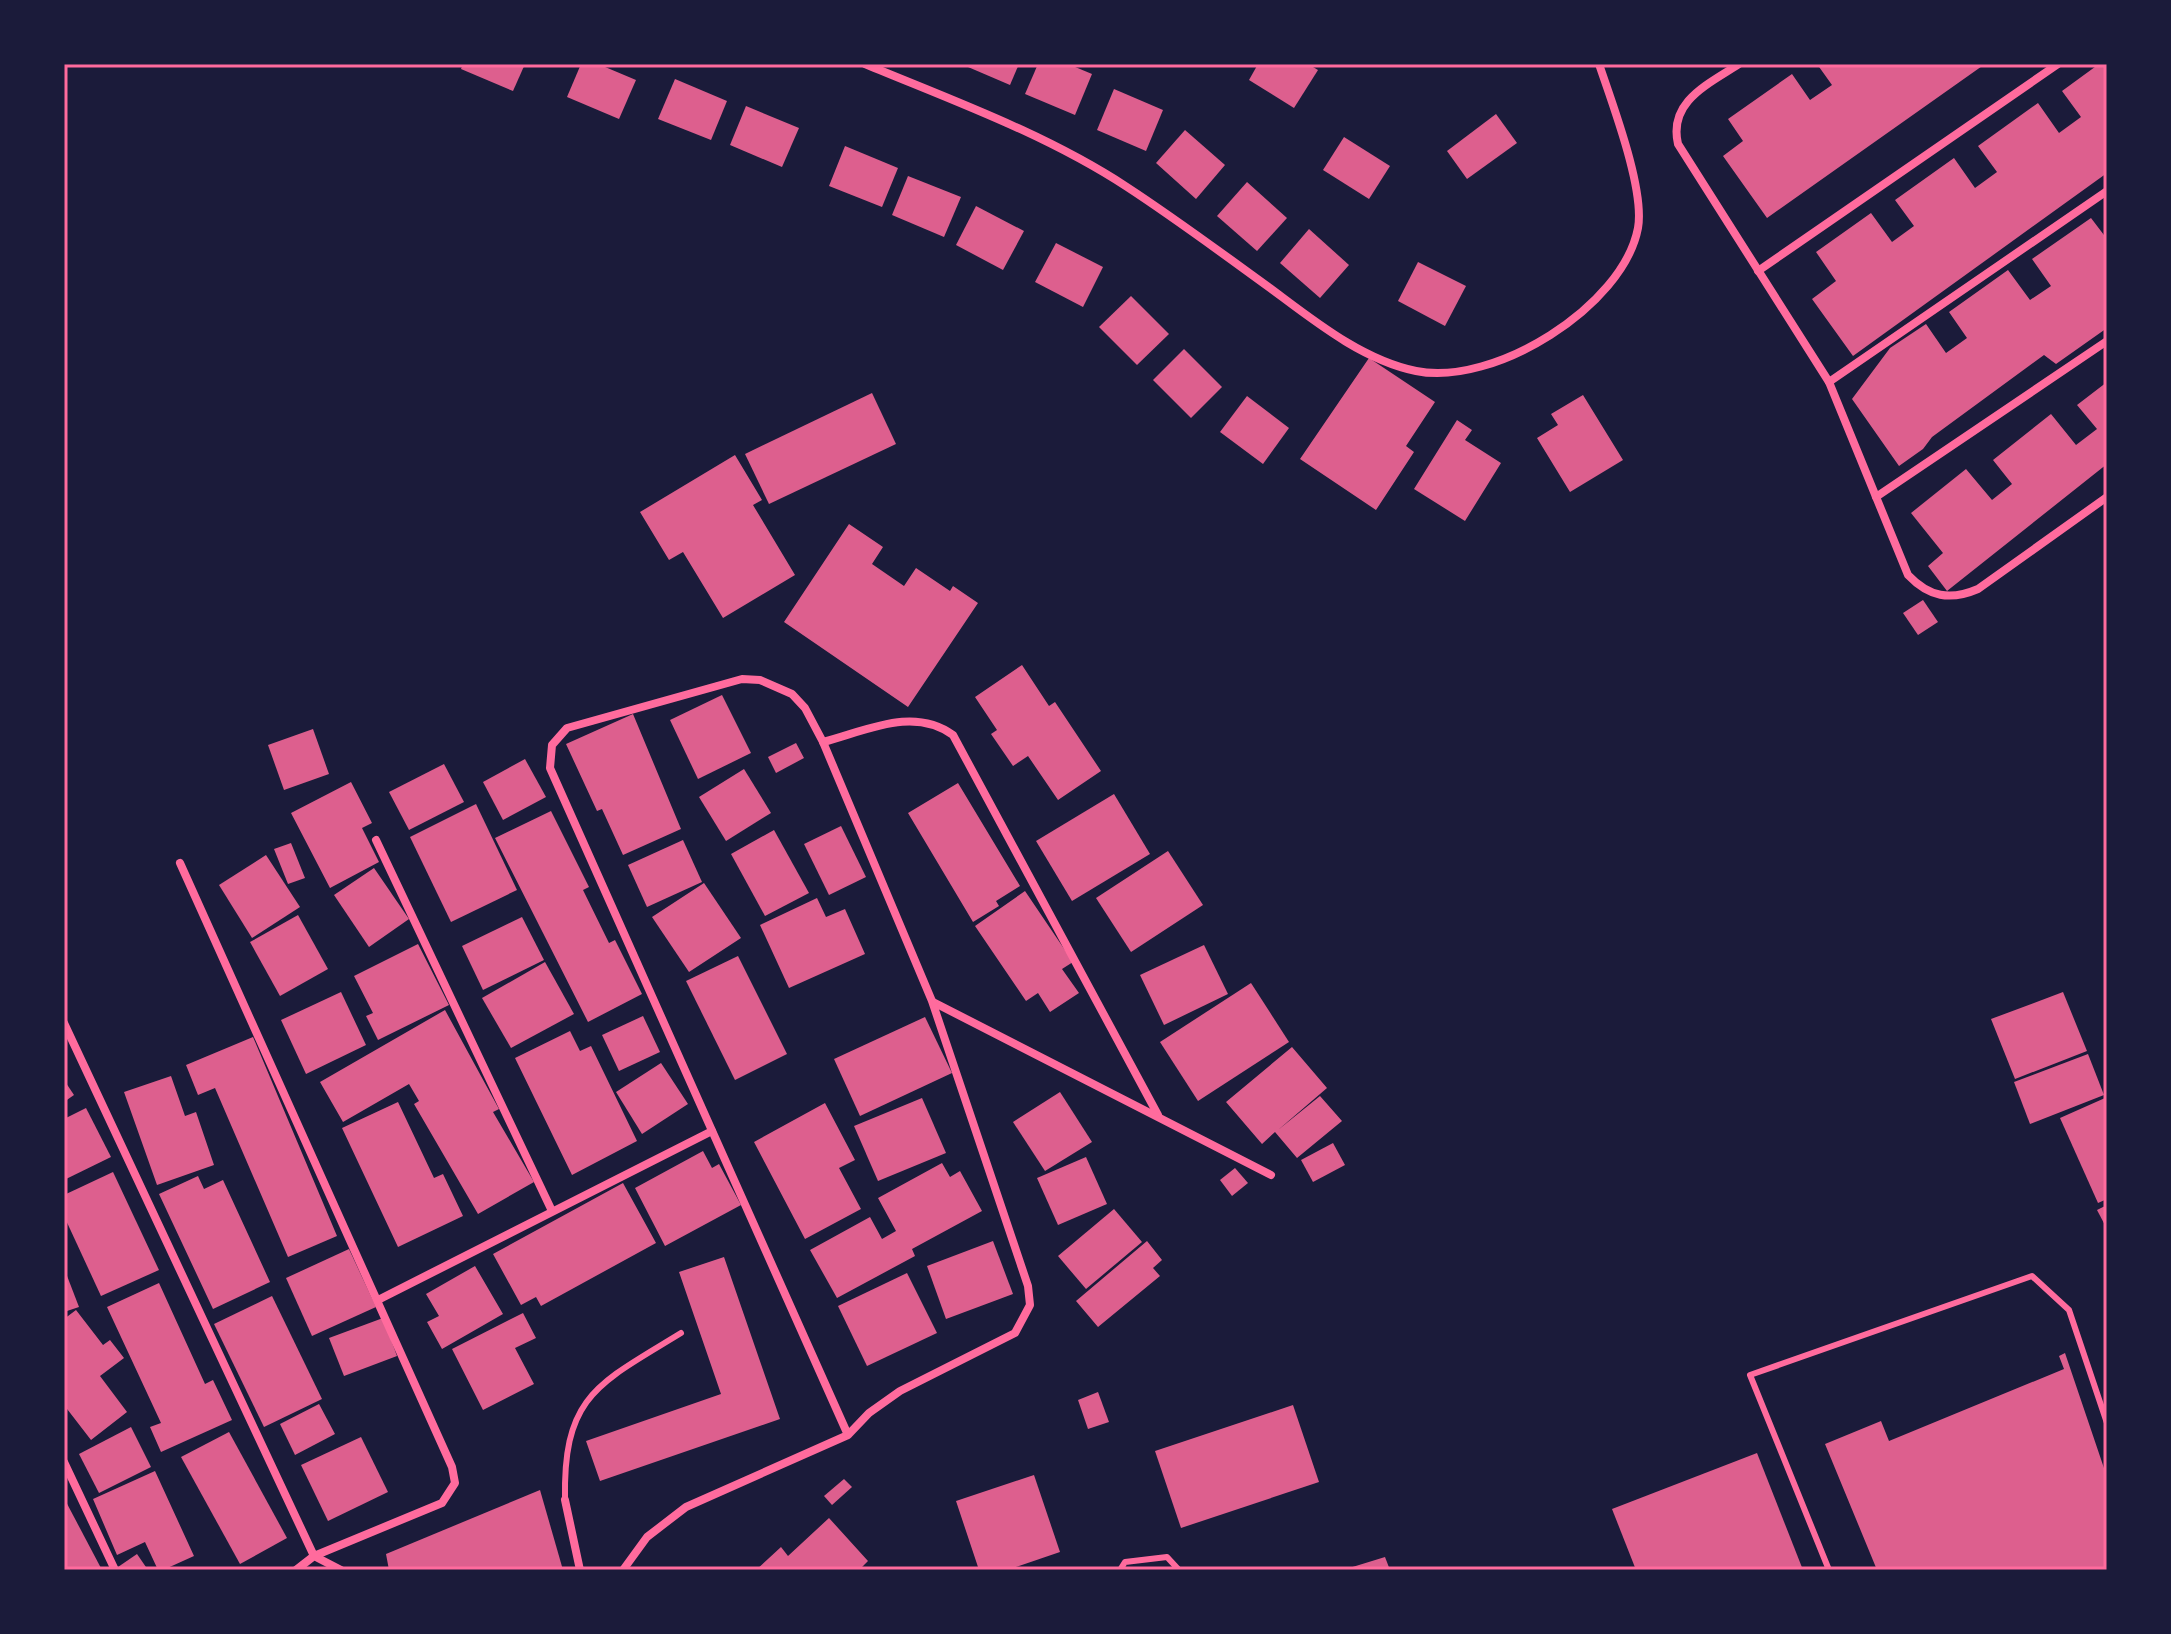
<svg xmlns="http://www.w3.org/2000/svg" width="2171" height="1634" viewBox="0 0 2171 1634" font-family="Raleway,sans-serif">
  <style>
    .building { fill: #dd5f8e }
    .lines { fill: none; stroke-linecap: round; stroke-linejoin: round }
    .service { stroke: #ff6b9d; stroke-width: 6 }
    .minor { stroke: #ff6b9d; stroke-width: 8 }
    .neatline { fill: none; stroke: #ff6b9d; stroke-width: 3 }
  </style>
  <rect width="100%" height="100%" fill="#1b1b3a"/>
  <g class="building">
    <polygon points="463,64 525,64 513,91 461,69"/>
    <polygon points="581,64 598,64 636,80 619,119 567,97"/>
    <polygon points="961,64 1019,64 1010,85"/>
    <polygon points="1038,64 1068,64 1092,74 1075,115 1025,94"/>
    <polygon points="1258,64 1308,64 1318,70 1294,108 1249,80"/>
    <polygon points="1817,64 1985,64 1767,218 1723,156 1743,141 1728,119 1792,74 1810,100 1832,85"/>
    <polygon points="2099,64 2107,64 2107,173 1853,356 1812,299 1836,281 1816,252 1871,213 1892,242 1914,226 1895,200 1954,158 1975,188 1997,172 1978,146 2038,103 2059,133 2081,117 2062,91"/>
    <polygon points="675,79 727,101 711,140 658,119"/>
    <polygon points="1114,89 1163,110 1146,151 1097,130"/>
    <polygon points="746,106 799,128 782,167 730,145"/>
    <polygon points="1496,114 1517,143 1467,179 1447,151"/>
    <polygon points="1185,130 1225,165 1196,199 1156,163"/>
    <polygon points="1344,137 1390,166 1369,199 1323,170"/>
    <polygon points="845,146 898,168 882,207 829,186"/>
    <polygon points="908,176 961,197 944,237 892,215"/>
    <polygon points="1247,182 1287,218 1257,251 1217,216"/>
    <polygon points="976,206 1024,231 1003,270 956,245"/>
    <polygon points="2091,218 2107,239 2107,328 2056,364 2044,355 1932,437 1923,449 1899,466 1852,399 1890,348 1926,324 1946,353 1967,338 1949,312 2008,270 2030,300 2051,286 2032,259"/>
    <polygon points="1309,229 1349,265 1320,298 1280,263"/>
    <polygon points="1056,243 1103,267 1083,307 1035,282"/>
    <polygon points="1418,262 1466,286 1445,326 1398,301"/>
    <polygon points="1131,296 1169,334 1137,365 1099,327"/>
    <polygon points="1184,349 1222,387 1191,418 1153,380"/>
    <polygon points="1369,358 1435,402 1406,446 1414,452 1376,510 1300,459"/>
    <polygon points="2107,382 2107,464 1947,591 1928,566 1943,553 1911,513 1966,469 1992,500 2012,484 1993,460 2051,414 2076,445 2097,429 2077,405"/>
    <polygon points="872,393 896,444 769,504 745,454"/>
    <polygon points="1583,395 1623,460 1570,492 1537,438 1558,425 1551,414"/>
    <polygon points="1247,396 1289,428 1263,464 1220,432"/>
    <polygon points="1457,420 1472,430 1465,440 1501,463 1465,521 1414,489"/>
    <polygon points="735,455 762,500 753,505 795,575 723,618 683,552 669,560 640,512"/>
    <polygon points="849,524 883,547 872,564 904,586 916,568 950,591 953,586 978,603 908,707 784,622"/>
    <polygon points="1923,600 1938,622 1918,635 1903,613"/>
    <polygon points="1022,665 1049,706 1055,702 1101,771 1058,800 1028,756 1013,766 991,734 997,730 975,697"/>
    <polygon points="722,695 751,753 698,779 670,720"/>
    <polygon points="633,714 681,829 623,855 602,809 597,811 566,744"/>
    <polygon points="313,729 329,774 284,790 268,745"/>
    <polygon points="796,743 804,758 776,773 768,757"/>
    <polygon points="525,759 546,797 503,820 483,782"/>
    <polygon points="444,764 464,802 409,830 389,792"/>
    <polygon points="744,769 771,813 726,841 699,797"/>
    <polygon points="351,782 372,823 362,828 379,862 330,888 291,813"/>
    <polygon points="958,783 1020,886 996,901 999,906 973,922 908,813"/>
    <polygon points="1114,794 1150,854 1072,901 1036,841"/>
    <polygon points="476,804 517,890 451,922 410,837"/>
    <polygon points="551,811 589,887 583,890 609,943 615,940 642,994 588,1022 495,838"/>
    <polygon points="841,826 866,877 829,895 804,844"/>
    <polygon points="774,830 809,893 765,916 731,854"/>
    <polygon points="683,840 702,882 647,907 628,865"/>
    <polygon points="291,843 305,878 288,884 274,849"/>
    <polygon points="1168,851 1203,905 1131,952 1096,898"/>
    <polygon points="266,855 300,907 252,938 219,885"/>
    <polygon points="374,868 409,919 369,947 334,895"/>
    <polygon points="704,883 741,938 689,972 652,917"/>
    <polygon points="1025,891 1073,962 1062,969 1079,993 1050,1012 1038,993 1026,1001 975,926"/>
    <polygon points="817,898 826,917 845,909 865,954 789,988 760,925"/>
    <polygon points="298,915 328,969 280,996 250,942"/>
    <polygon points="522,917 544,960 483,990 462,946"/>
    <polygon points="418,944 449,1005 378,1040 366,1016 373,1013 354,976"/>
    <polygon points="1204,945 1228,994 1164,1025 1140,975"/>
    <polygon points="738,956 787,1054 735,1080 686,981"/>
    <polygon points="545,962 574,1014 511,1048 482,998"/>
    <polygon points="1251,983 1289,1042 1198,1101 1160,1042"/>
    <polygon points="341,992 366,1045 306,1074 281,1020"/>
    <polygon points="2063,992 2087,1051 2015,1079 1991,1019"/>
    <polygon points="445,1010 499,1109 493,1112 534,1182 478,1214 414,1104 419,1101 409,1084 343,1122 320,1082"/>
    <polygon points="643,1016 660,1052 619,1071 602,1035"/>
    <polygon points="925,1017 952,1073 860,1116 834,1059"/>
    <polygon points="570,1031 580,1051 591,1046 637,1141 572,1175 515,1058"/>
    <polygon points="253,1037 337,1236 288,1257 215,1088 198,1095 186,1065"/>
    <polygon points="1292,1047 1327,1088 1278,1130 1320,1096 1342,1121 1297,1158 1275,1132 1262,1144 1226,1102"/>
    <polygon points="2088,1054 2104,1095 2030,1124 2014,1082"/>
    <polygon points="661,1063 688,1104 642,1134 616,1092"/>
    <polygon points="171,1076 185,1116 196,1112 214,1165 157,1185 124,1092"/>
    <polygon points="64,1080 74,1095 64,1102"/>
    <polygon points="1060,1092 1092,1142 1045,1171 1013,1122"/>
    <polygon points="922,1098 946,1153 878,1181 854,1126"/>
    <polygon points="2105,1098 2107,1199 2098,1203 2060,1118"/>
    <polygon points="398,1102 434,1178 443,1174 463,1216 398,1247 342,1128"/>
    <polygon points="825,1103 855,1160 839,1168 861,1209 805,1239 754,1142"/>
    <polygon points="86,1108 111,1157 64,1180 64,1119"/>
    <polygon points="1333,1143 1345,1165 1313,1182 1301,1160"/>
    <polygon points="703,1151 712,1168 719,1164 741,1205 665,1246 635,1188"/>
    <polygon points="1086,1157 1107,1204 1058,1225 1037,1178"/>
    <polygon points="942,1163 950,1177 960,1171 982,1211 912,1249 915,1256 837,1298 810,1250 870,1217 882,1239 896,1231 878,1198"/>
    <polygon points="1235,1168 1248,1183 1232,1196 1220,1180"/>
    <polygon points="113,1172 159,1270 101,1296 64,1216 64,1195"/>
    <polygon points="198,1176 204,1189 223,1180 270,1282 213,1309 159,1194"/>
    <polygon points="623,1183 656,1243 541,1306 536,1297 521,1305 493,1254"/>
    <polygon points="2107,1205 2107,1229 2097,1210"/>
    <polygon points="1114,1209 1142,1242 1086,1289 1058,1256"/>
    <polygon points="993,1241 1013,1294 946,1319 927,1266"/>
    <polygon points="1147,1241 1162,1260 1153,1268 1160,1276 1098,1327 1076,1301"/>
    <polygon points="349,1249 376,1307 312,1336 286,1278"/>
    <polygon points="724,1257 780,1419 600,1481 586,1441 721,1394 679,1272"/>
    <polygon points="475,1266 503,1314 442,1349 427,1322 439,1316 426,1294"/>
    <polygon points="64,1268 79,1307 64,1312"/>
    <polygon points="907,1273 937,1333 867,1366 838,1306"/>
    <polygon points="159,1283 205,1384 213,1380 232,1420 161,1452 150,1427 161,1423 107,1307"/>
    <polygon points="272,1296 322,1399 264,1427 214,1324"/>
    <polygon points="76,1310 103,1345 110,1340 124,1358 100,1376 127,1412 91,1440 64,1405 64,1319"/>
    <polygon points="523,1313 536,1338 515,1348 534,1384 483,1410 452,1349"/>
    <polygon points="383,1318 397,1356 344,1376 329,1338"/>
    <polygon points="2065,1353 2107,1477 2107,1570 1877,1570 1825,1444 1881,1421 1889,1441 2064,1369 2059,1356"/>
    <polygon points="1098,1392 1109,1422 1088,1429 1078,1400"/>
    <polygon points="319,1404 335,1434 295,1455 280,1424"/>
    <polygon points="1293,1405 1319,1482 1181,1528 1155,1451"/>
    <polygon points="131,1427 151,1467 99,1493 79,1454"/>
    <polygon points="229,1432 287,1538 240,1564 181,1457"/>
    <polygon points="361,1437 388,1492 328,1521 301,1465"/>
    <polygon points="1757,1453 1803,1570 1636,1570 1612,1509"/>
    <polygon points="155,1471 194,1556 163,1570 158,1570 145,1542 117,1555 93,1499"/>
    <polygon points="1034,1475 1060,1552 1007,1570 979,1570 956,1501"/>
    <polygon points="844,1479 852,1487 832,1505 824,1496"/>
    <polygon points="540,1490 563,1570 389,1570 386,1554"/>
    <polygon points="64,1498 102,1570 64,1570"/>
    <polygon points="829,1518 868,1561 859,1570 756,1570 781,1547 788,1556"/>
    <polygon points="137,1554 148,1570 120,1570 118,1567"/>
    <polygon points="1385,1557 1390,1570 1347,1570 1346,1569"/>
  </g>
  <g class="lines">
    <g class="service">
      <path d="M565 1500C563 1395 598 1384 681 1333"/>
      <polyline points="1120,1570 1125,1562 1167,1557 1179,1570"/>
      <polyline points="1829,1570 1750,1375 2032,1276 2069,1310 2107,1423"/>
    </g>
    <g class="minor">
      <path d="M865 64C954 101 1046 134 1127 187 1176 219 1223 254 1270 288 1313 320 1362 360 1416 371 1493 387 1623 307 1638 228 1645 189 1612 103 1599 64"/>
      <path d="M1739 64C1709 84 1668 101 1678 144L1829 382 1908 575C1929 597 1950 601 1978 589L2107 497"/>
      <polyline points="1758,271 2058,64"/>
      <polyline points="1829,382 2107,191"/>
      <polyline points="1876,497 2107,341"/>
      <path d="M823 742C866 731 913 706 953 735L1158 1115"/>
      <polyline points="376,840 552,1211"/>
      <polyline points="933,1002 1271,1175"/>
      <polyline points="64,1023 314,1556 442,1503 455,1483 452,1467 180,863"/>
      <polyline points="378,1300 712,1131"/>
      <polyline points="64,1462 115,1570"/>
      <polyline points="565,1500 580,1570"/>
      <polyline points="296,1570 314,1556 341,1570"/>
      <polyline points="623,1570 647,1537 686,1507 848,1435 869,1413 900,1391 1015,1333 1030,1305 1028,1286 932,1001 823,742 805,708 792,694 760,680 742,679 567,728 552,745 550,768 848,1435"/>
    </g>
  </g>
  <rect width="2171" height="1634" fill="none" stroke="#1b1b3a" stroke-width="132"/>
  <rect x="66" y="66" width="2039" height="1502" class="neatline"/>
</svg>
